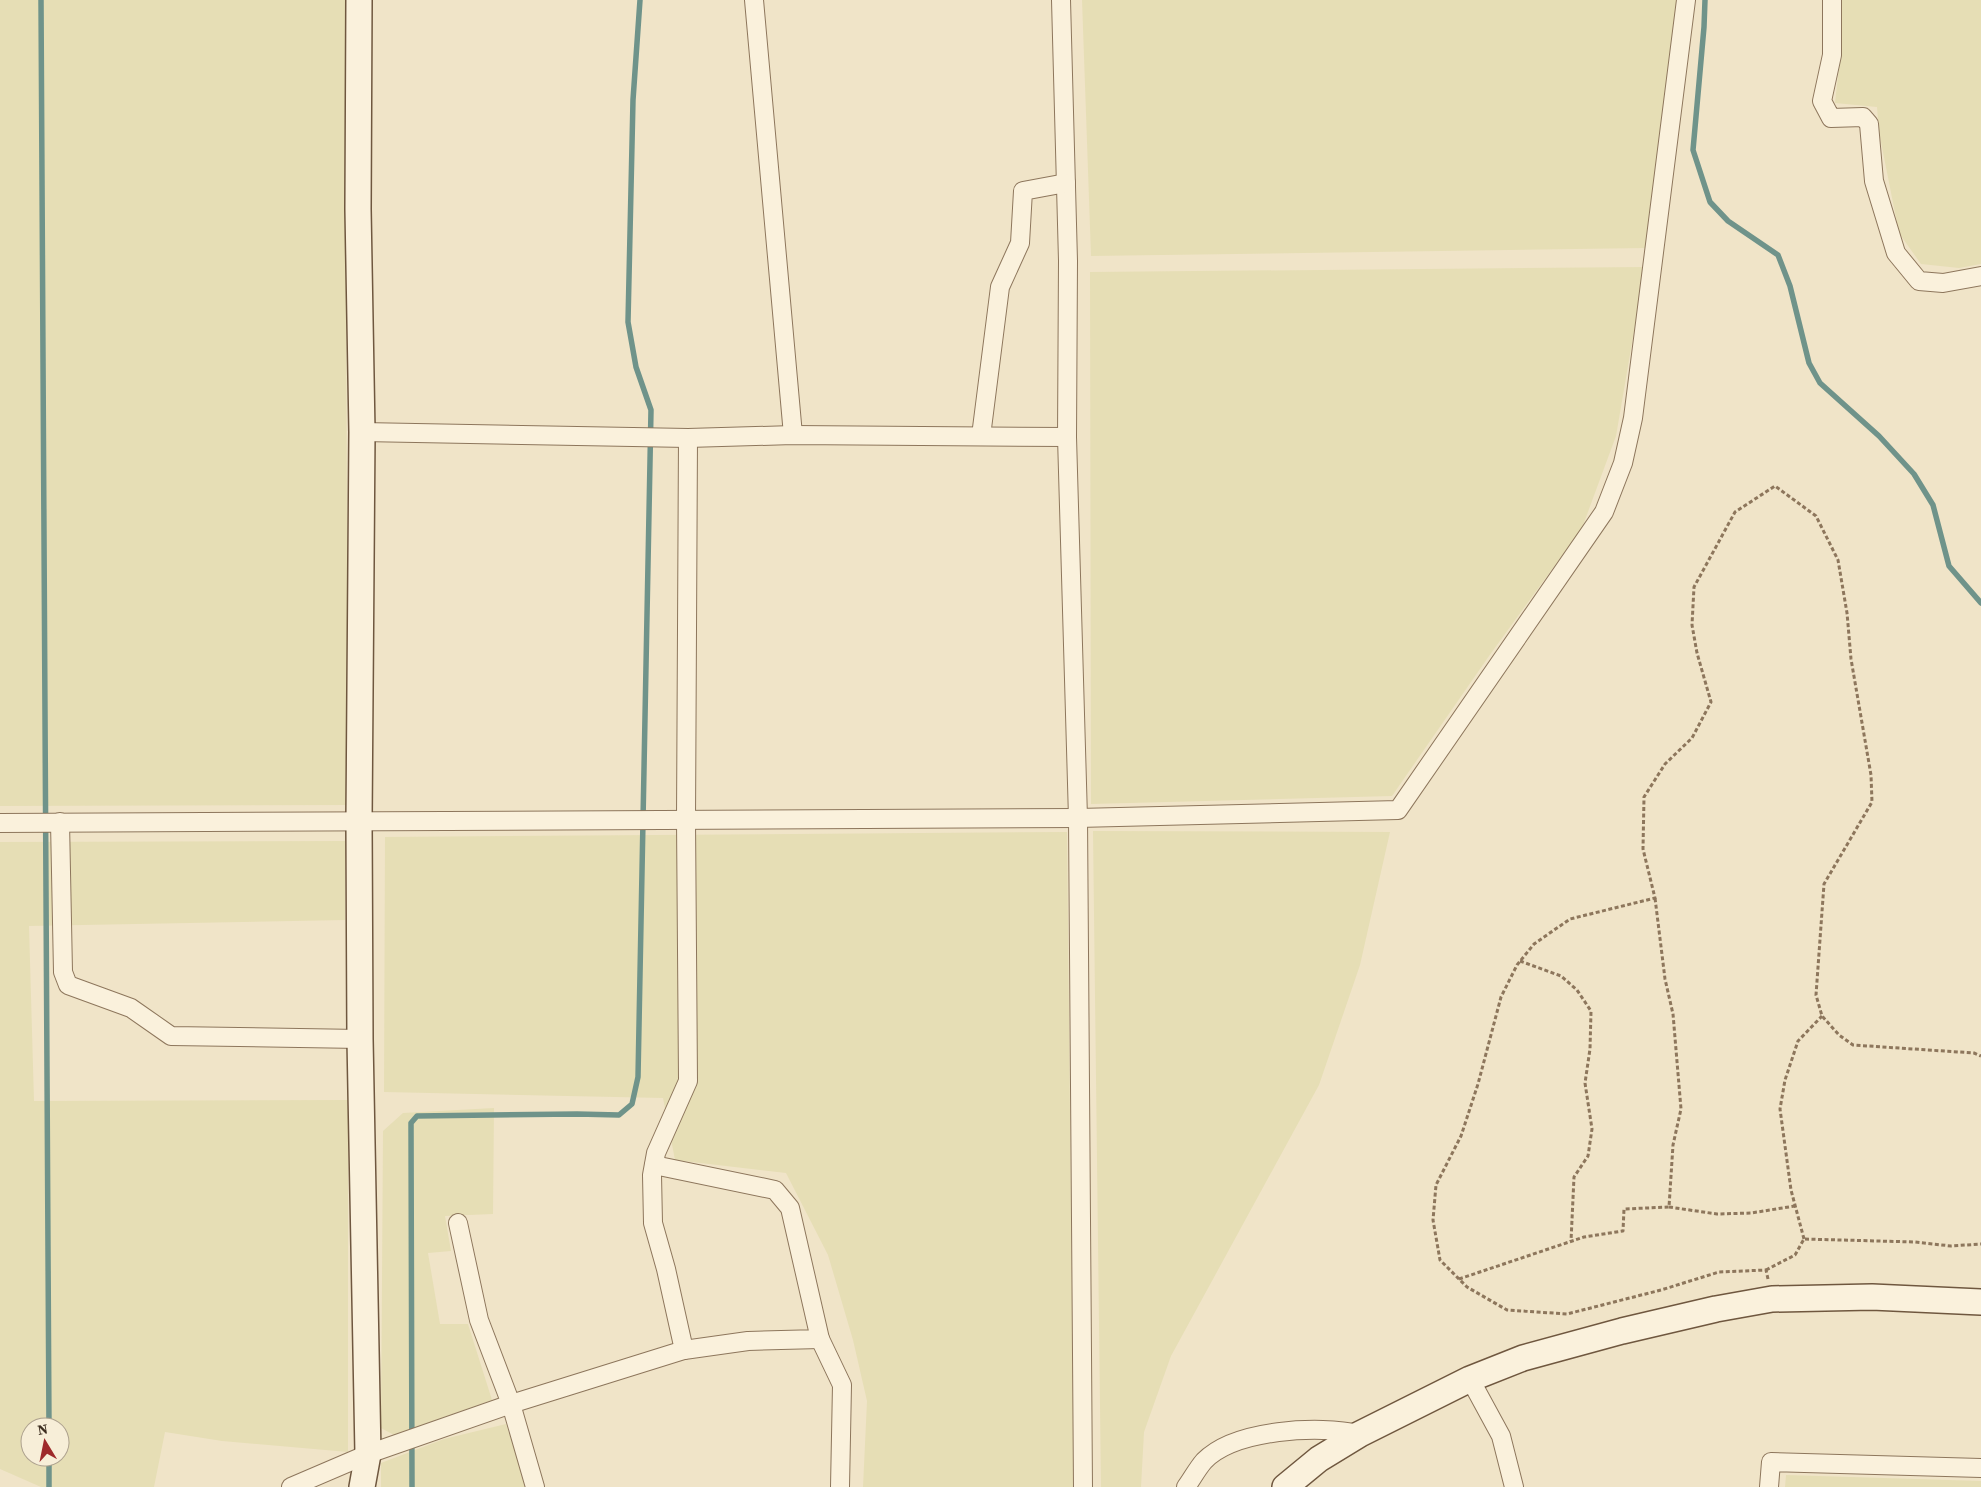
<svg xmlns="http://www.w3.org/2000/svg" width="1981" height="1487" viewBox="0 0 1981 1487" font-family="'Source Serif 4',serif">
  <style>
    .farmland { fill: #e6deb5; fill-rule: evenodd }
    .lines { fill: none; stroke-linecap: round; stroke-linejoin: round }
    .stream { stroke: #6f938a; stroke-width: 5.5 }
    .street-casing { stroke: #8d765c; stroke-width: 20 }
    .secondary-casing { stroke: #6f573f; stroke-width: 28 }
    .path { stroke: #8d765c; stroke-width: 3; stroke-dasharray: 4 2.5; stroke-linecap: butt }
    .street { stroke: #faf1dc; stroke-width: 18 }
    .secondary { stroke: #faf1dc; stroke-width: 25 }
  </style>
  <rect width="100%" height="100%" fill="#f0e4c8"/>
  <g class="farmland">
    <polygon points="0,0 345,0 348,805 0,806"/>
    <polygon points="1082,0 1677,0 1646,248 1091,256"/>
    <polygon points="1842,0 1981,0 1981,264 1959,268 1921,264 1899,233 1879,132 1877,107 1835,103 1842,39"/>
    <polygon points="1645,267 1616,436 1582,528 1489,656 1392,796 1091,804 1090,272"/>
    <polygon points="1093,831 1390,832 1360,965 1319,1085 1171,1356 1144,1432 1141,1487 1101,1487"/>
    <polygon points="1067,832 1074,1487 863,1487 867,1401 853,1340 828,1255 786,1173 675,1160 663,1098 384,1092 385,837"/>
    <path d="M345 841V920L29 926 34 1101 348 1100V1452L222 1441 165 1432 154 1487H41L0 1469V842ZM30 1427H60V1457H30Z"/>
    <polygon points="494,1108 493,1214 445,1216 451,1251 428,1253 440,1324 468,1324 492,1400 394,1435 381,1428 383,1131 403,1113"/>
    <polygon points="506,1424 527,1487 381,1487 381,1463 444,1439"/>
    <polygon points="1786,1475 1981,1481 1981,1487 1785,1487"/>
  </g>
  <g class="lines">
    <g class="stream">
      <polyline points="41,0 49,1427"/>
      <polyline points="1705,0 1704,27 1693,150 1710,202 1728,221 1778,255 1790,286 1809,363 1820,383 1879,436 1914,474 1933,505 1949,566 1981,603"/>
      <polyline points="49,1457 49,1487"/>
      <polyline points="412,1487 411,1123 417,1116 577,1114 619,1115 632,1104 638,1077 651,410 636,367 628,322 633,100 640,0"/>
    </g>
    <g class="street-casing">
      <g id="street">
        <polyline points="754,0 793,435"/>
        <polyline points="1061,0 1068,261 1067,437 1078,818 1083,1487"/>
        <polyline points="1832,0 1832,55 1822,101 1831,118 1863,117 1869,124 1874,181 1896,253 1919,281 1943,283 1981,276"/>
        <polyline points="362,432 688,438 793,435 1067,437"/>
        <polyline points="981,436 1000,287 1020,243 1023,191 1066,183"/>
        <polyline points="60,822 63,972 68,985 131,1008 171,1036 360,1039"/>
        <polyline points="0,823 1078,818 1398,810 1604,512 1623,463 1633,418 1686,0"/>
        <polyline points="654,1165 775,1190 790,1208 820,1339 748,1341 684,1350"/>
        <polyline points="458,1223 479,1320 511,1404 535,1487"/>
        <polyline points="820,1339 842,1385 840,1487"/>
        <polyline points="1470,1379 1501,1436 1514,1487"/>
        <polyline points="291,1487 368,1454 511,1404 684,1350 666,1269 653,1223 652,1175 656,1153 688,1081 686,820 688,438"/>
        <path d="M1186 1487C1192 1479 1197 1469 1204 1461 1235 1429 1319 1425 1360 1434"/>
        <polyline points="1769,1487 1771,1462 1981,1468"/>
      </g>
    </g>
    <g class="secondary-casing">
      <g id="secondary">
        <polyline points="359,0 358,209 362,432 359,821 360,1039 368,1454 362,1487"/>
        <polyline points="1285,1487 1319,1459 1360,1434 1470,1379 1523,1358 1622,1331 1716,1309 1772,1299 1872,1297 1981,1302"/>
      </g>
    </g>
    <g class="path">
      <polyline points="1520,961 1561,976 1577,990 1591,1011 1590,1049 1585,1083 1592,1129 1588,1156 1574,1177 1571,1241"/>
      <polyline points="1669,1207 1717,1214 1751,1213 1795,1206"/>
      <polyline points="1804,1239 1791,1190 1780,1109 1785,1080 1798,1041 1822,1016"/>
      <polyline points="1766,1270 1795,1255 1804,1239 1915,1242 1951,1246 1981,1244"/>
      <polyline points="1459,1279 1584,1237 1623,1231 1624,1209 1669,1207 1673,1145 1681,1109 1673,1014 1665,979 1655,898"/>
      <polyline points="1768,1279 1766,1270 1719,1272 1661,1290 1567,1314 1507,1310 1467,1287 1440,1260 1433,1220 1436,1185 1461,1136 1478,1084 1501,997 1517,965 1534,944 1570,919 1655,898 1643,849 1644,797 1665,764 1692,738 1711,702 1697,653 1692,625 1694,587 1735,512 1775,486 1816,516 1838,560 1847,613 1851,659 1871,775 1872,802 1824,884 1816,995 1822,1016 1839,1035 1853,1045 1974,1053 1981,1056"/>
    </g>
    <use href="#street" class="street"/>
    <use href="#secondary" class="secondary"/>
  </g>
  <g transform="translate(45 1442) rotate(350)"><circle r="24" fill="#f7eed8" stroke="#ada18e"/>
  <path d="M0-4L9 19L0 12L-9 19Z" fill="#9e2a2b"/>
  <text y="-8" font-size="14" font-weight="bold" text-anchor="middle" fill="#3d2e20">N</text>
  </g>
</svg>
